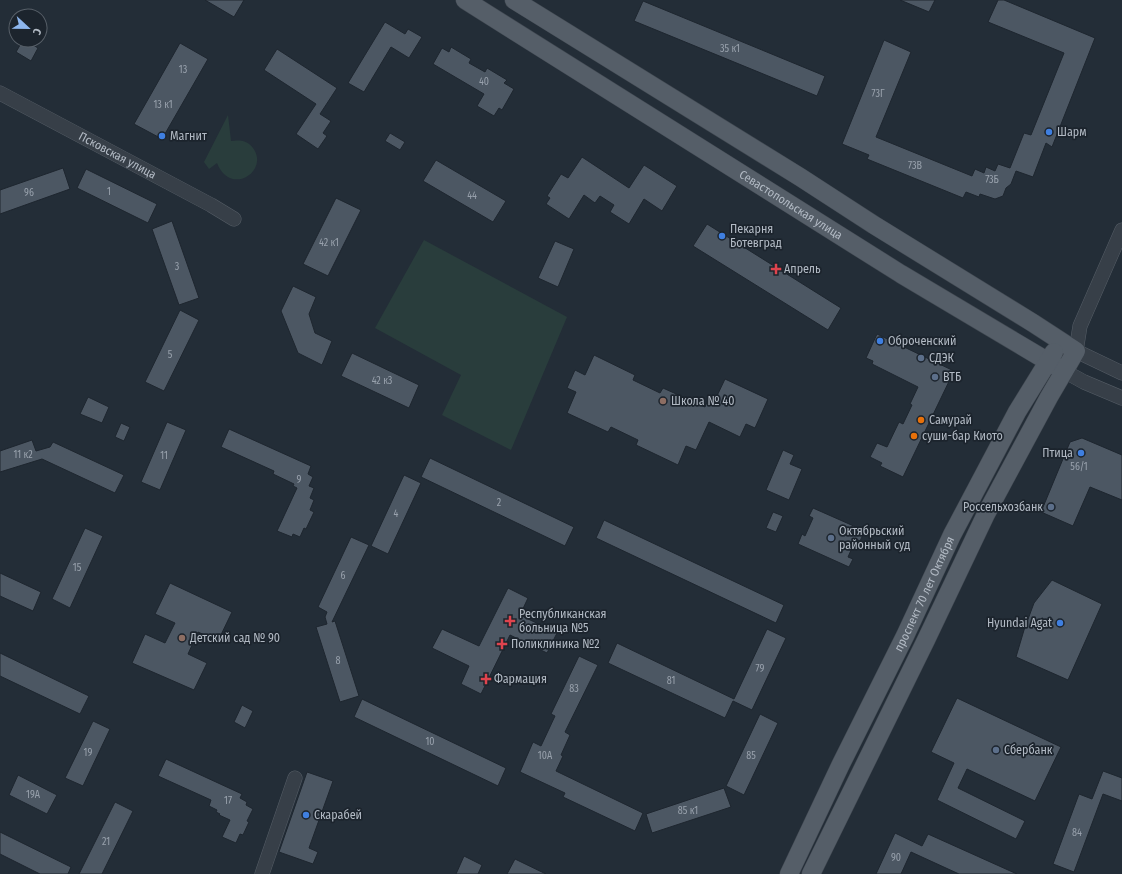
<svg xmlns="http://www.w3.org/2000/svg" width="1122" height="874" viewBox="0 0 1122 874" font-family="'Fira Sans Condensed',sans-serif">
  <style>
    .green { fill: #293d3c }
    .building { fill: #4c5763; stroke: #1e262f }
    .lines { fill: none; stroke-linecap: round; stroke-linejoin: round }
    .minor-casing { stroke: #555d66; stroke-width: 15 }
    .major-casing { stroke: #404851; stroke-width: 19 }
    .minor { stroke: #373f48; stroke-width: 14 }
    .major { stroke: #555e68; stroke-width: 18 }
    .shop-dot { fill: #3f7fe0; stroke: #1c242d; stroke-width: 1.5 }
    .health-dot { fill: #e0444e; stroke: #1c242d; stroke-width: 1.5 }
    .service-dot { fill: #5c6f8a; stroke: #1c242d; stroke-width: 1.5 }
    .education-dot { fill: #8d6e63; stroke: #1c242d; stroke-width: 1.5 }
    .food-dot { fill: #e8710a; stroke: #1c242d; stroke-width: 1.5 }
    .labels { text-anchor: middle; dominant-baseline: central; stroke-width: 3.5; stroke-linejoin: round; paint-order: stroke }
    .number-label { font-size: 10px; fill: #98a1ac }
    .poi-label { font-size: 12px; fill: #b2bac4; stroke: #1c242d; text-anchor: start }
    .street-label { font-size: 12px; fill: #b2bac4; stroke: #1c242d }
  </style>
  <rect width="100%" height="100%" fill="#232d37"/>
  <g class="green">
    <path d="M228 115 231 141C239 140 247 140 253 148 270 171 230 197 217 163L209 169 204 162Z"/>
    <polygon points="424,240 567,317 511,450 442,415 461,375 375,328"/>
  </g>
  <g class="building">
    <polygon points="205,0 244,0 234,17"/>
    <polygon points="900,0 935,0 929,12"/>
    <polygon points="998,0 1004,0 1095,38 1052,147 1046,143 1033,177 1016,171 1011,184 1006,188 1003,196 995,199 980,194 979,197 966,192 963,198 867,159 869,155 842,144 884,40 911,52 876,137 972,176 975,169 984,173 986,167 995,171 998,164 1010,168 1024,133 1031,135 1064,53 988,22"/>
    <polygon points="643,1 825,76 817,96 634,21"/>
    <polygon points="385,22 405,34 408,29 422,37 409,58 391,47 364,92 348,83"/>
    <polygon points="23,40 35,40 33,45 38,48 31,61 16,52"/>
    <polygon points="180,43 208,59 162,139 134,124"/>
    <polygon points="451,47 471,59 469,63 485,72 487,68 507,80 504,83 514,89 502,110 499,108 494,116 477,106 484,94 433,64 442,48 449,52"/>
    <polygon points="277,49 337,88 320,114 331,121 323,133 327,136 318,149 296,134 316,104 264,70"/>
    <polygon points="390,133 405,142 400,150 385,141"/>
    <polygon points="582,157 629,188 644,165 677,186 662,211 644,199 629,224 610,212 614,205 600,196 595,203 584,195 569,219 546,204 550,198 547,196 561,174 568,178"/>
    <polygon points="436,160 506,201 493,222 423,181"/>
    <polygon points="63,168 70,189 0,214 0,190"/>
    <polygon points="86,169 157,204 148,223 77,188"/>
    <polygon points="336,198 361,210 328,276 303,264"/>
    <polygon points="172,221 199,298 179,305 152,229"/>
    <polygon points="707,224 841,308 828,330 693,246"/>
    <polygon points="555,241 574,249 558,287 538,278"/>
    <polygon points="293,286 316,297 309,314 315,333 332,341 322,365 298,353 281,311"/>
    <polygon points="180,310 199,320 164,391 145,382"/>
    <polygon points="877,334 954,371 903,477 880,466 882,463 870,457 877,443 887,447 899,422 903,424 912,405 910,404 918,387 872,364 873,361 866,358"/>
    <polygon points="352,353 419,385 409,408 341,376"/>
    <polygon points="594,355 635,375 633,380 660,393 663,388 705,407 709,397 715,400 725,379 768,399 755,428 746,424 740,437 709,422 696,450 686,446 678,465 636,445 638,440 611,427 608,432 567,413 576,392 567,388 575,370 585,375"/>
    <polygon points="88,397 109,407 102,423 80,414"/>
    <polygon points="167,422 186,430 160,490 141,482"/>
    <polygon points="121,423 130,427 124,441 115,437"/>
    <polygon points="229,429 311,466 308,474 313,477 309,486 314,488 310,498 314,500 310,510 314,512 306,529 304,528 300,537 293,534 292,537 277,531 297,488 293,486 294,484 273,474 274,471 221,447"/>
    <polygon points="1082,438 1122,455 1122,500 1090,487 1073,526 1041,512 1070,442"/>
    <polygon points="32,440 36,451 50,447 53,442 124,475 115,493 42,459 0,472 0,451"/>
    <polygon points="783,450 794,455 790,464 802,469 789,500 766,490"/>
    <polygon points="430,458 574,527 565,546 421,477"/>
    <polygon points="404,475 421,483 388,554 371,546"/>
    <polygon points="813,508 865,531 860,541 856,539 848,557 853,559 849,567 798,544 802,534 805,536 813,518 809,516"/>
    <polygon points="773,512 783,516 776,532 766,528"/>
    <polygon points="604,520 784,605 776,623 596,538"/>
    <polygon points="85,528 103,536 70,608 52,599"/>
    <polygon points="351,537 369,545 332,622 335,621 359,696 340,702 316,627 327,624 325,617 327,612 318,607"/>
    <polygon points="0,573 41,592 33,611 0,596"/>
    <polygon points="1052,580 1102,604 1068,680 1016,657 1024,630 1034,603"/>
    <polygon points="170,583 232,612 218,641 198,632 188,654 207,663 194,690 132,663 145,634 165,643 175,623 155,614"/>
    <polygon points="508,588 528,598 520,615 557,633 547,653 510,635 481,694 461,684 469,666 432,648 442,629 479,646"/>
    <polygon points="767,629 786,638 752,710 733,701 725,718 608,663 617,643 734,699"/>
    <polygon points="0,653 89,696 80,714 0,676"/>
    <polygon points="579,656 598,665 565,732 570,735 561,755 563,756 556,771 643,813 635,831 563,797 565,793 520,772 533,742 541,746 555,716 551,714"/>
    <polygon points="957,698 1061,747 1035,801 967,769 958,788 1025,821 1016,839 937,800 954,763 931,752"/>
    <polygon points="362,699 506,768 498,786 354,717"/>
    <polygon points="242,705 253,711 245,728 234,722"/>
    <polygon points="760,714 778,723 744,795 726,786"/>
    <polygon points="93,721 110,729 83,786 65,778"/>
    <polygon points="166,759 242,794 240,798 247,802 246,805 253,809 247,821 249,822 243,835 240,834 236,843 222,837 230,820 219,815 220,814 216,812 217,810 209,806 211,800 158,776"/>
    <polygon points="1103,771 1122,778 1122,801 1103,794 1074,872 1053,864 1079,794 1092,799"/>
    <polygon points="307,772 333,781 309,848 318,852 313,864 279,852"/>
    <polygon points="18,775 57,795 47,814 9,795"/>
    <polygon points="724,788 731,807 652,833 646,814"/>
    <polygon points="115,802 133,811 102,874 79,874"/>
    <polygon points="0,832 71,867 68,874 40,874 0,854"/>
    <polygon points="895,833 922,846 928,834 1017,874 959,874 911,852 901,874 876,874"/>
    <polygon points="464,856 482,865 478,874 456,874"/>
    <polygon points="515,859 546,874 507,874"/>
  </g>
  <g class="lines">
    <g class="minor-casing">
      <g id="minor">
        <path id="s1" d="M0 93 211 205 234 219"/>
        <polyline points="1122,230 1080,326 1076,351 1122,373"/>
        <polyline points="1064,371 1084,382 1122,398"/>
        <polyline points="262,874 295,778"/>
      </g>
    </g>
    <g class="major-casing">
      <g id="major">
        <path id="s2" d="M465 0 901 274 1064 371"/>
        <polyline points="514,0 800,177 874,225 1033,323 1076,351 1049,397 986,514 926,640 811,874"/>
        <path id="s3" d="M789 874 841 764 905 636 952 535 1017 412 1054 352"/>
      </g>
    </g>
    <use href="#minor" class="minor"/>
    <use href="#major" class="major"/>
  </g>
  <g class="shop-dot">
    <circle cx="1049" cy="132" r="4"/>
    <circle cx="162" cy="136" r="4"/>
    <circle cx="722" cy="236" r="4"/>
    <circle cx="880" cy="341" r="4"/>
    <circle cx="1081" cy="453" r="4"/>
    <circle cx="1060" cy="623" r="4"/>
    <circle cx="306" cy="815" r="4"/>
  </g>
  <g class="health-dot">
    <path d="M774 263h4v4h4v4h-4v4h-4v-4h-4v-4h4z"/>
    <path d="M508 615h4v4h4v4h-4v4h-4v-4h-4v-4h4z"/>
    <path d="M500 638h4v4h4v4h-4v4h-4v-4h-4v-4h4z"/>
    <path d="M484 673h4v4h4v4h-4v4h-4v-4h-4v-4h4z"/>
  </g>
  <g class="service-dot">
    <circle cx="921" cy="358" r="4"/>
    <circle cx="935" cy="377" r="4"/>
    <circle cx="1051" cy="507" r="4"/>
    <circle cx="831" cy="538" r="4"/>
    <circle cx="996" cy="750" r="4"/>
  </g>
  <g class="education-dot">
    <circle cx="663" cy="401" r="4"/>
    <circle cx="182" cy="638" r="4"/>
  </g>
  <g class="food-dot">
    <circle cx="921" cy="420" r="4"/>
    <circle cx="914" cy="436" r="4"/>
  </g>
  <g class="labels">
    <g class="number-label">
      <text x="730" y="49">35 к1</text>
      <text x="183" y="70">13</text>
      <text x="484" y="82">40</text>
      <text x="878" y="94">73Г</text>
      <text x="163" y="105">13 к1</text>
      <text x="915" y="166">73В</text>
      <text x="992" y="180">73Б</text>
      <text x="109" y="192">1</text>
      <text x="29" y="193">96</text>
      <text x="472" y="196">44</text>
      <text x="329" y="243">42 к1</text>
      <text x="177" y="267">3</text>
      <text x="170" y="355">5</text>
      <text x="382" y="381">42 к3</text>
      <text x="23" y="455">11 к2</text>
      <text x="164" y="456">11</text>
      <text x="1079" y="467">56/1</text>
      <text x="299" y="480">9</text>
      <text x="499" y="503">2</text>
      <text x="396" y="514">4</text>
      <text x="77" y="568">15</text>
      <text x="343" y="576">6</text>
      <text x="338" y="661">8</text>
      <text x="760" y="669">79</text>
      <text x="671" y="681">81</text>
      <text x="574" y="689">83</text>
      <text x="430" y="742">10</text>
      <text x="88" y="753">19</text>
      <text x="545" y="756">10А</text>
      <text x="751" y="756">85</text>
      <text x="33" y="795">19А</text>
      <text x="228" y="801">17</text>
      <text x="688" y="811">85 к1</text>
      <text x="1077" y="833">84</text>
      <text x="106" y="842">21</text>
      <text x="896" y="858">90</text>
    </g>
    <g class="poi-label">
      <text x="1057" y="132">Шарм</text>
      <text x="170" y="136">Магнит</text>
      <text x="730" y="229">Пекарня<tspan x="730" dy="14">Ботевград</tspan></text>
      <text x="784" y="269">Апрель</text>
      <text x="888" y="341">Оброченский</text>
      <text x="929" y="358">СДЭК</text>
      <text x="943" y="377">ВТБ</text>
      <text x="671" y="401">Школа № 40</text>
      <text x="929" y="420">Самурай</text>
      <text x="922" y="436">суши-бар Киото</text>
      <text x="1073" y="453" text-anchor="end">Птица</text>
      <text x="1043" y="507" text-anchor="end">Россельхозбанк</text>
      <text x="839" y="531">Октябрьский<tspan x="839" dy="14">районный суд</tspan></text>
      <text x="519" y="614">Республиканская<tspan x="519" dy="14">больница №5</tspan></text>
      <text x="1052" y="623" text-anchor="end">Hyundai Agat</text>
      <text x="190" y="638">Детский сад № 90</text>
      <text x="511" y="644">Поликлиника №2</text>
      <text x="494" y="679">Фармация</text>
      <text x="1004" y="750">Сбербанк</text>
      <text x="314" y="815">Скарабей</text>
    </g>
    <g class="street-label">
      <text stroke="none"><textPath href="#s1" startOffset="133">Псковская улица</textPath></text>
      <text stroke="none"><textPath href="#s2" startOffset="385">Севастопольская улица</textPath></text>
      <text stroke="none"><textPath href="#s3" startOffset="311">проспект 70 лет Октября</textPath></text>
    </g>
  </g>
  <g transform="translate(28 28) rotate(112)"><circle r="19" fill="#1c242d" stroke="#586069"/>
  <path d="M0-3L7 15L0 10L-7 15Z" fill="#8db6ee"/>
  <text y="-6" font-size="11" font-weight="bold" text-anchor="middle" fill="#b2bac4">С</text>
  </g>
</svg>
